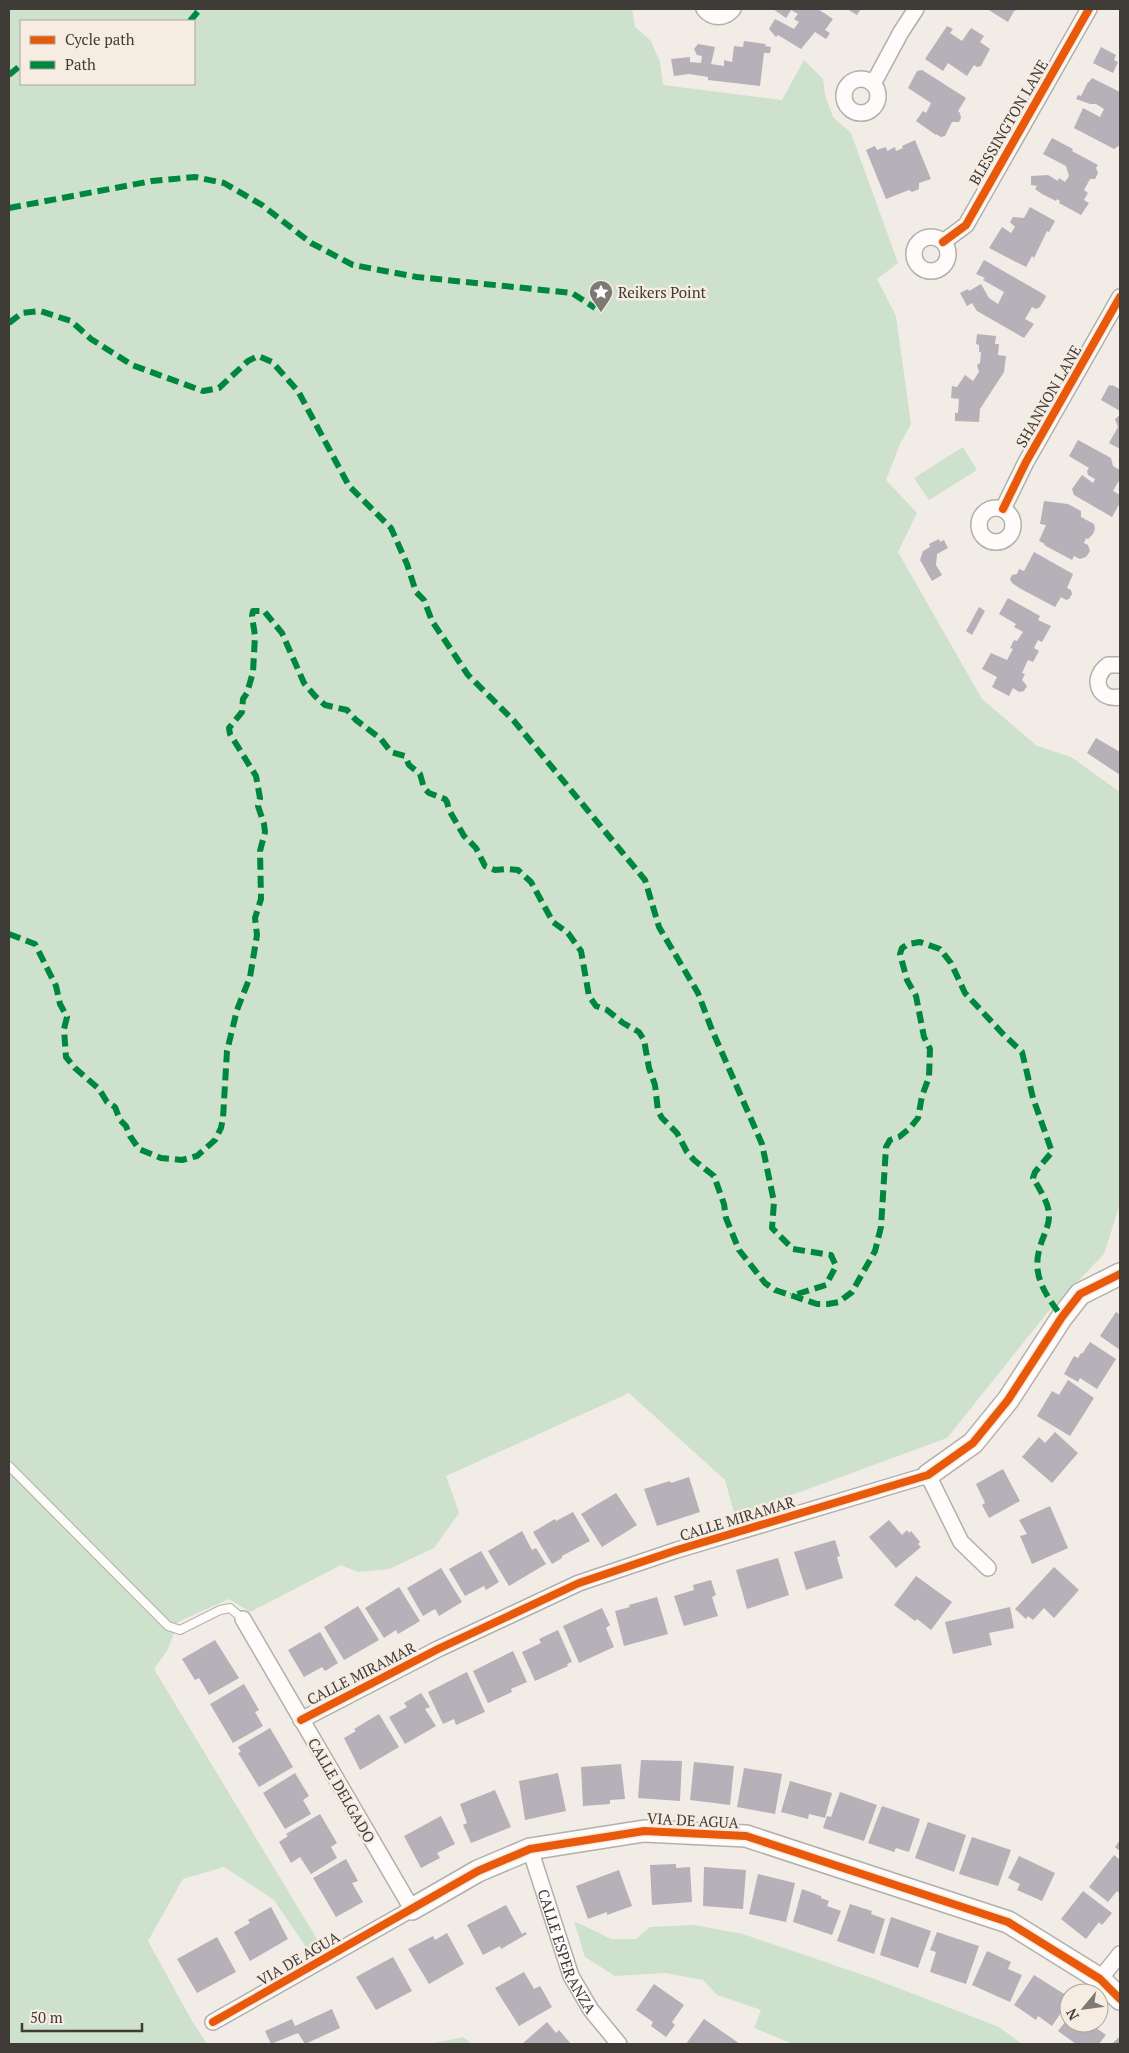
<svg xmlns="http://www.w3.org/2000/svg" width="1129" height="2053" viewBox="0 0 1129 2053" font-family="'PT Serif',serif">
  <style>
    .green { fill: #cde1cd; fill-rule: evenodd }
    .building { fill: #b6b0b8 }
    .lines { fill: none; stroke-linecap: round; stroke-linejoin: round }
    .lane-casing { stroke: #b3b0ab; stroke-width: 10 }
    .street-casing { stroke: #b3b0ab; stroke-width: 18 }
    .secondary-casing { stroke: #b3b0ab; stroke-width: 24 }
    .lane { stroke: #fdfcfb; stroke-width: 8 }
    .street { stroke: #fdfcfb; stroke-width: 15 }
    .secondary { stroke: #fdfcfb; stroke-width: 21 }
    .quiet { stroke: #00873e; stroke-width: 6; stroke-dasharray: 12 6; stroke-linecap: butt }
    .cycleway-casing { stroke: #f6ece1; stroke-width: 11 }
    .cycleway { stroke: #e8590c; stroke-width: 8 }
    .labels { text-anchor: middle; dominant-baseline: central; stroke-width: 5; stroke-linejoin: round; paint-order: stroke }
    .street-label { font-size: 15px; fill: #3f3b37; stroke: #f6ece1 }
    .poi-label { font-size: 15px; fill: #3f3b37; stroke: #f6ece1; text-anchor: start }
  </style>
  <rect width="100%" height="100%" fill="#f1ece6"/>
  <g class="green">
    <path d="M9 9H632L635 27 651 41 660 62 663 85 782 100 804 60 823 79 825 95 833 117 851 133 898 263 877 279 896 316 911 424 900 444 886 480 917 513 898 552 982 699 1037 746 1071 757 1120 792V1204L1104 1254 1047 1313 947 1438 735 1516 725 1480 629 1393 446 1476 459 1513 434 1548 389 1569 358 1572 341 1565 250 1612 229 1599 178 1622 167 1651 154 1669 320 1944 308 1950 274 1900 224 1867 183 1879 148 1941 192 2021 207 2044H9ZM21 21H194V84H21Z"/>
    <polygon points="963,447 977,470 929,500 914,478"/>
    <polygon points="574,1921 611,1939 636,1939 650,1927 694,1925 743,1934 872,1978 999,2027 1022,2044 793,2044 754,2028 761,2010 717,1995 703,1980 665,1973 615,1976 585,1957"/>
    <polygon points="463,2037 472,2044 430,2044"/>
  </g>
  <g class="building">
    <polygon points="773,9 818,9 833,19 825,30 830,33 826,39 815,32 801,49 778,35 776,37 769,29 775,19 794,29 799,22 794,19 798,14 791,10 786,18"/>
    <polygon points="847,9 861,9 857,15"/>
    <polygon points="987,9 1021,9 1014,11 1008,22"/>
    <polygon points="947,26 953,29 950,33 962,41 971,28 984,36 980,42 990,49 981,66 977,67 974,65 967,76 948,63 943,71 925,59"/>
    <polygon points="744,41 766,44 765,46 771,47 770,53 764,53 760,86 708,80 708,77 689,74 674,76 671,59 690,57 690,62 701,63 702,56 697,55 694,49 698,44 715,47 711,64 724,66 724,60 732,62 734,46 743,47"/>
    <polygon points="1101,47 1116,55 1114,60 1118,62 1113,73 1093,63"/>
    <polygon points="922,70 966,98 958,111 960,113 961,118 959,122 952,122 945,136 941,137 936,134 936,135 916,121 923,111 926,113 931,103 908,88 917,71"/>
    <polygon points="1092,78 1120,92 1120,145 1114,149 1074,128 1083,108 1100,117 1104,109 1096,104 1090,104 1076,99 1078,95 1081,96 1088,82 1089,82"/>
    <polygon points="1052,138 1073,149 1072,151 1098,165 1096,168 1098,173 1095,179 1090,179 1084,190 1088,193 1084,200 1089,203 1081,215 1059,203 1060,201 1057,199 1056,201 1042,194 1035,189 1037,186 1031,185 1031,176 1048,175 1058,181 1059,178 1065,182 1069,176 1066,166 1043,154"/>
    <polygon points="915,140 931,179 919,183 919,189 912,192 909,190 886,199 866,150 875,146 877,150 886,147 887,151 895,147 896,151 903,148 902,146"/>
    <polygon points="1030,207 1055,221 1049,232 1047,231 1034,258 1032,256 1026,267 989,248 1002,227 1011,233 1015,227 1010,222 1013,217 1024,218"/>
    <polygon points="984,260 1045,295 1046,297 1040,307 1036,309 1032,307 1025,319 1034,324 1024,338 977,311 972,303 967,306 960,293 968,289 969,291 981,284 989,298 998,304 1004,292 983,280 985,278 976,274"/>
    <polygon points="977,334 996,336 995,344 999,344 998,355 1006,356 1004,372 980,409 979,422 955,421 955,413 958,413 959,399 951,398 952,386 957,387 965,375 973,381 979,372 977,365 980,363 981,352 979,352 979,345 976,344"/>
    <polygon points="1109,385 1111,386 1112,385 1120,389 1120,411 1101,400"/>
    <polygon points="1120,415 1120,449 1109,443 1118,427 1115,419"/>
    <polygon points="1078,440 1111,458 1113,466 1120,470 1120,479 1113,491 1120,495 1120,503 1112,517 1074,495 1072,489 1082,475 1093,483 1095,479 1088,475 1087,471 1089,468 1069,456"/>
    <polygon points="1044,501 1068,504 1081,511 1081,517 1094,524 1095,529 1093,534 1088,539 1086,538 1084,543 1088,545 1090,551 1086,557 1080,559 1074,556 1072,560 1044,545 1045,544 1039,541 1046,525 1040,524"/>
    <polygon points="939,539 940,542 944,540 948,548 937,554 936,565 942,575 932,581 920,560 923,551 930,547 929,544"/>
    <polygon points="1034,552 1073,574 1067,588 1071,590 1072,594 1069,599 1066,600 1061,597 1055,607 1021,589 1012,583 1010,579 1012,575 1017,574 1019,569 1024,571"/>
    <polygon points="1008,598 1040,616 1038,620 1051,626 1042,642 1038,640 1034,648 1039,651 1033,662 1028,660 1022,673 1025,674 1022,680 1027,686 1024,691 1019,692 1013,688 1009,696 992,687 997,677 982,669 991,653 1007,660 1013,649 1010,648 1014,640 1017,641 1023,632 1014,627 1016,624 999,614"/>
    <polygon points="979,607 985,611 972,635 966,631"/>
    <polygon points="1096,738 1120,752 1120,775 1087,753"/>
    <polygon points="1120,1311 1120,1350 1100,1336 1116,1312 1119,1314"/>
    <polygon points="1090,1342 1116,1359 1097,1389 1080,1378 1078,1382 1064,1374 1074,1356 1078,1358 1081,1353 1082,1354"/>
    <polygon points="1068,1380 1094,1398 1070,1436 1037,1416 1052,1391 1059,1395"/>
    <polygon points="1055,1432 1078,1453 1052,1483 1022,1457 1039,1437 1045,1443"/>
    <polygon points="1003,1469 1020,1501 989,1518 982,1505 985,1503 976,1484"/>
    <polygon points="689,1477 700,1512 657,1526 644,1489 670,1481 671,1483"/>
    <polygon points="616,1493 637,1525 602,1547 581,1514"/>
    <polygon points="1050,1506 1068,1548 1032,1564 1020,1536 1027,1534 1019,1520"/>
    <polygon points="573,1512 590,1541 562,1556 562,1558 552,1564 533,1532 555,1519 556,1521"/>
    <polygon points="889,1520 902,1535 907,1530 909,1533 911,1531 920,1542 918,1544 921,1547 896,1568 869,1537"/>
    <polygon points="522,1531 532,1550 536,1548 546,1564 509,1586 488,1551"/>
    <polygon points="835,1540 840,1556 837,1557 843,1578 806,1590 794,1552"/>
    <polygon points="481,1551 499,1582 486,1590 484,1586 465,1596 449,1569"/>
    <polygon points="778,1558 789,1595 747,1609 736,1570"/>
    <polygon points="1054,1567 1079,1590 1054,1618 1044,1608 1033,1620 1028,1616 1026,1619 1015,1609"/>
    <polygon points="441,1568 462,1602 439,1616 435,1609 423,1616 407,1588"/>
    <polygon points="916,1576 952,1602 931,1630 917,1619 915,1621 894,1605"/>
    <polygon points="711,1580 716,1595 712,1597 718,1616 684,1626 674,1596 694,1590 693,1585"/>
    <polygon points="399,1587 420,1621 398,1634 396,1630 384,1638 365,1608"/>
    <polygon points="657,1597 668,1634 624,1646 615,1611 630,1607 629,1605"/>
    <polygon points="358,1606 379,1640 344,1660 324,1627"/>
    <polygon points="1010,1607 1014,1628 989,1633 992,1645 953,1654 945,1622"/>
    <polygon points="602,1608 610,1625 606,1628 614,1647 579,1663 563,1626"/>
    <polygon points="558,1630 572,1662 567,1664 568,1666 535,1681 522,1652 541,1643 539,1639"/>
    <polygon points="320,1632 338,1663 325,1671 322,1667 304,1677 288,1650"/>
    <polygon points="215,1640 239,1678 209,1695 199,1678 195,1680 182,1659"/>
    <polygon points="513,1651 527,1682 511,1689 512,1692 488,1703 473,1671"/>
    <polygon points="467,1672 485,1712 456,1725 454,1719 443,1724 428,1692"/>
    <polygon points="244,1684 259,1710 255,1712 263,1726 233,1743 210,1704"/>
    <polygon points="421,1693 430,1707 425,1709 436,1726 405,1744 389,1717 407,1707 404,1703"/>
    <polygon points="379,1714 399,1747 360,1770 344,1738 356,1731 354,1729"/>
    <polygon points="270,1728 293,1767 259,1787 238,1753 241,1752 238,1747"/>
    <polygon points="641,1760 682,1761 680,1801 638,1798"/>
    <polygon points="694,1762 734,1766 730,1805 690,1800"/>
    <polygon points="621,1764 625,1799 610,1800 610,1804 583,1806 581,1767"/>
    <polygon points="744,1768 782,1774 775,1814 737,1807"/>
    <polygon points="295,1773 309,1796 303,1800 311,1814 285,1829 263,1793"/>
    <polygon points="558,1773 566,1811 525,1820 519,1781"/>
    <polygon points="790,1781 832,1793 825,1818 809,1814 808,1819 781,1812"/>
    <polygon points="495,1790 511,1827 471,1843 463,1825 467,1823 460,1804"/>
    <polygon points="840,1792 877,1805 864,1841 823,1828 827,1816 831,1817"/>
    <polygon points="882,1806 920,1819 909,1852 896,1848 894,1852 868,1843"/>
    <polygon points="320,1814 337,1843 331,1847 337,1858 311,1874 300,1857 291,1863 279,1842 288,1836 286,1834"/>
    <polygon points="441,1816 455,1844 437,1853 440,1858 421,1868 404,1836"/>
    <polygon points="928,1822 966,1835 954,1872 915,1858"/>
    <polygon points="972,1837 1011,1850 998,1886 959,1874"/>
    <polygon points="1120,1840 1120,1851 1115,1847"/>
    <polygon points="1114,1855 1120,1860 1120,1894 1117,1891 1108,1902 1089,1887"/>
    <polygon points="1019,1856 1055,1873 1042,1901 1017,1890 1020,1884 1008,1878"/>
    <polygon points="346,1859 358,1881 352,1883 363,1902 336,1917 313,1878"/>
    <polygon points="676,1864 676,1868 690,1867 692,1902 652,1905 650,1865"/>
    <polygon points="704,1867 746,1870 743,1909 703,1906"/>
    <polygon points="619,1870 632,1906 607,1915 607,1912 588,1919 576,1886"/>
    <polygon points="758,1874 795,1883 786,1922 749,1914"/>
    <polygon points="802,1889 821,1896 821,1898 829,1901 827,1906 841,1911 832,1935 793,1922"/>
    <polygon points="1083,1891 1112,1913 1102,1925 1099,1922 1086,1939 1061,1919"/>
    <polygon points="850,1904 872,1911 871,1914 885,1919 874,1954 837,1941"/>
    <polygon points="506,1905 522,1934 525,1932 527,1934 501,1949 500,1946 483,1955 467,1925"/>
    <polygon points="271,1907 288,1939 250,1961 234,1932 250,1923 248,1920"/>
    <polygon points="891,1917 931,1931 918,1968 880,1955"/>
    <polygon points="937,1932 979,1946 966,1984 930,1972 936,1952 930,1950"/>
    <polygon points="447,1933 464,1964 429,1984 408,1949 433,1936 435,1940"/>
    <polygon points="217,1937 236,1972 197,1993 177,1959"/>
    <polygon points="987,1951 1011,1962 1008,1969 1022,1975 1010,2002 972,1985"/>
    <polygon points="393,1957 412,1991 376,2010 356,1977"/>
    <polygon points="524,1972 534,1989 540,1986 552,2007 519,2026 495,1988"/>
    <polygon points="1034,1975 1069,1997 1069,2001 1052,2026 1038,2016 1036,2020 1014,2005"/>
    <polygon points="654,1984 684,2005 672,2022 675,2025 666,2037 651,2026 653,2022 636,2010"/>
    <polygon points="332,2009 340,2028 305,2044 298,2033 271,2044 265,2031 292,2019 295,2026"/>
    <polygon points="1069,2017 1069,2023 1098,2023 1095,2027 1106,2035 1099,2044 1076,2044 1058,2031"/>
    <polygon points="704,2019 740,2044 686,2044"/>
    <polygon points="547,2022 556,2033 559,2030 571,2044 522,2044"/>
    <polygon points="1120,2036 1120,2044 1112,2044"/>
  </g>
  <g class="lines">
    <g class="lane-casing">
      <polyline id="lane" points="9,1466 168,1626 180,1630 220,1610 230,1608 243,1619"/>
    </g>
    <g class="street-casing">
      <g id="street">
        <path d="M704 9C712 19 725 19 733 9"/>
        <circle cx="861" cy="96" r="17"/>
        <polyline points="873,84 901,32 916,9"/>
        <circle cx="931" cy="254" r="17"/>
        <polyline points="943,242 966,225 1089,9"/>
        <circle cx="996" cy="525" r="17"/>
        <polyline points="1003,509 1026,462 1120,297"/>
        <path d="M1120 665H1108C1090 678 1098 701 1120 697"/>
        <polyline points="301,1720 438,1649 579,1583 677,1550 928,1475 961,1542 988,1568"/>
        <path id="s1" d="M530 1849 571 1976 591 2010 619 2044"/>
        <polyline points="1100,1979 1120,1954"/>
        <polyline points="213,2022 412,1909 243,1619"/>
      </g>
    </g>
    <g class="secondary-casing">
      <g id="secondary">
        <polyline points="928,1475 973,1443 1008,1400 1062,1317 1080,1294 1120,1274"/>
        <polyline points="412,1909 478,1871 530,1849 644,1831 746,1836 1008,1922 1100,1979 1120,1999"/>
      </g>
    </g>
    <use href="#lane" class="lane"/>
    <use href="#street" class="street"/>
    <use href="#secondary" class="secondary"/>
    <g class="quiet">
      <polyline points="190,21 200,9"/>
      <polyline points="9,75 21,65"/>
      <polyline points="9,208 152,181 195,177 224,183 262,205 311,243 353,265 417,277 572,293 595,308"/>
      <polyline points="9,323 22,313 40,311 71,321 91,339 132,365 203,391 219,388 248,361 258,356 272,362 298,391 349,486 391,528 407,564 416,592 424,600 432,621 468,675 514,721 645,880 659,927 698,993 712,1030 762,1144 774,1202 772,1228 793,1249 831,1255 836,1266 826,1285 791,1296"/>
      <path d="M9 934 35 944 56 986 60 1004 67 1017 64 1029 66 1057 75 1068 99 1089 107 1102 115 1107 120 1120 126 1126 130 1136 139 1149 161 1158 182 1160 197 1156 215 1140 221 1128 223 1118 227 1051 237 1010 250 977 257 935 255 918 261 899 260 851 265 832 264 824 258 806 260 798 256 776 230 734 229 728 242 712 243 699 247 693 253 672 255 636 252 616 253 611H264L282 633 304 683 315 696 325 705 347 710 356 720 381 739 391 752 405 756 409 765 420 774 424 788 429 793 445 799 447 802 449 810 464 836 476 848 485 866 495 870 507 869 518 870 531 882 553 922 568 933 581 951 589 996 596 1006 607 1010 623 1023 639 1032 644 1040 649 1068 655 1085 658 1111 662 1118 677 1133 687 1152 694 1160 714 1176 724 1204 726 1218 739 1250 765 1283 775 1290 817 1304H828L839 1302 852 1292 875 1251 881 1227 886 1147 890 1140 899 1137 910 1128 918 1118 922 1096 929 1077 930 1049 924 1037 916 996 907 980 900 954 902 948 908 944 920 942 940 949 951 963 965 993 1003 1034 1022 1052 1033 1098 1052 1152 1035 1172 1033 1178C1039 1188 1048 1202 1049 1213 1050 1226 1043 1235 1040 1247 1031 1276 1046 1295 1062 1317"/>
    </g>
    <g class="cycleway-casing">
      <g id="cycleway">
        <polyline points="943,242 966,225 1089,9"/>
        <polyline points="1003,509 1026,462 1120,297"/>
        <polyline points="301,1720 438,1649 579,1583 677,1550 928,1475 973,1443 1008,1400 1062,1317 1080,1294 1120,1274"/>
        <polyline points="213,2022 478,1871 530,1849 644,1831 746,1836 1008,1922 1100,1979 1120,1999"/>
      </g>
    </g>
    <use href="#cycleway" class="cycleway"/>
  </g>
  <defs>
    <g id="sight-pin" transform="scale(1.25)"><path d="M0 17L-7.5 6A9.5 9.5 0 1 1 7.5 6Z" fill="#7d7974" stroke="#f6ece1"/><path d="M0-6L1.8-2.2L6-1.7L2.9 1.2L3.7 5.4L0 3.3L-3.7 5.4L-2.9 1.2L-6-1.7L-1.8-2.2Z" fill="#fff"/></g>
  </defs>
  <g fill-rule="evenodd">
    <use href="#sight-pin" x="601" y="292"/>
  </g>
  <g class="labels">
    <g class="street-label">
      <text transform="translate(1008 122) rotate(-60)">BLESSINGTON LANE</text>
      <text transform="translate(1048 396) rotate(-60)">SHANNON LANE</text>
      <text transform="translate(737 1518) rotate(-17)">CALLE MIRAMAR</text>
      <text transform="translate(361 1673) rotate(-27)">CALLE MIRAMAR</text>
      <text transform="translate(342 1790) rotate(60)">CALLE DELGADO</text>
      <text transform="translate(693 1820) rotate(3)">VIA DE AGUA</text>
      <text stroke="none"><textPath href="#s1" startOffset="109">CALLE ESPERANZA</textPath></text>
      <text transform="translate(298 1958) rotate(-30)">VIA DE AGUA</text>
    </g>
    <g class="poi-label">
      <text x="618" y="292">Reikers Point</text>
    </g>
  </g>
  <rect width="1129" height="2053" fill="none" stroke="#3f3b37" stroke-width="20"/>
  <rect x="20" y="20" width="175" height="65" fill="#f6ece1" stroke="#ada59d"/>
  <rect x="30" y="36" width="25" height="8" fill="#e8590c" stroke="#ada59d"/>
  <text x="65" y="45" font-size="15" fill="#3f3b37">Cycle path</text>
  <rect x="30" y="61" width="25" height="8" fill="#00873e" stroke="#ada59d"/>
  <text x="65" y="70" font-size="15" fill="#3f3b37">Path</text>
  <g transform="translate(1084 2008) rotate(241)"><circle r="24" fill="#f6ece1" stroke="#ada59d"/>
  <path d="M0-4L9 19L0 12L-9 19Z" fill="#7d7974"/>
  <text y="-8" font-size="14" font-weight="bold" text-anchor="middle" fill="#3f3b37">N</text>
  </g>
  <path d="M22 2023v8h120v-8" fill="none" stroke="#3f3b37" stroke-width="2.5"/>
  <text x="30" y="2023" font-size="15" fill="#3f3b37" stroke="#f6ece1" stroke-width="4" paint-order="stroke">50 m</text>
</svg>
